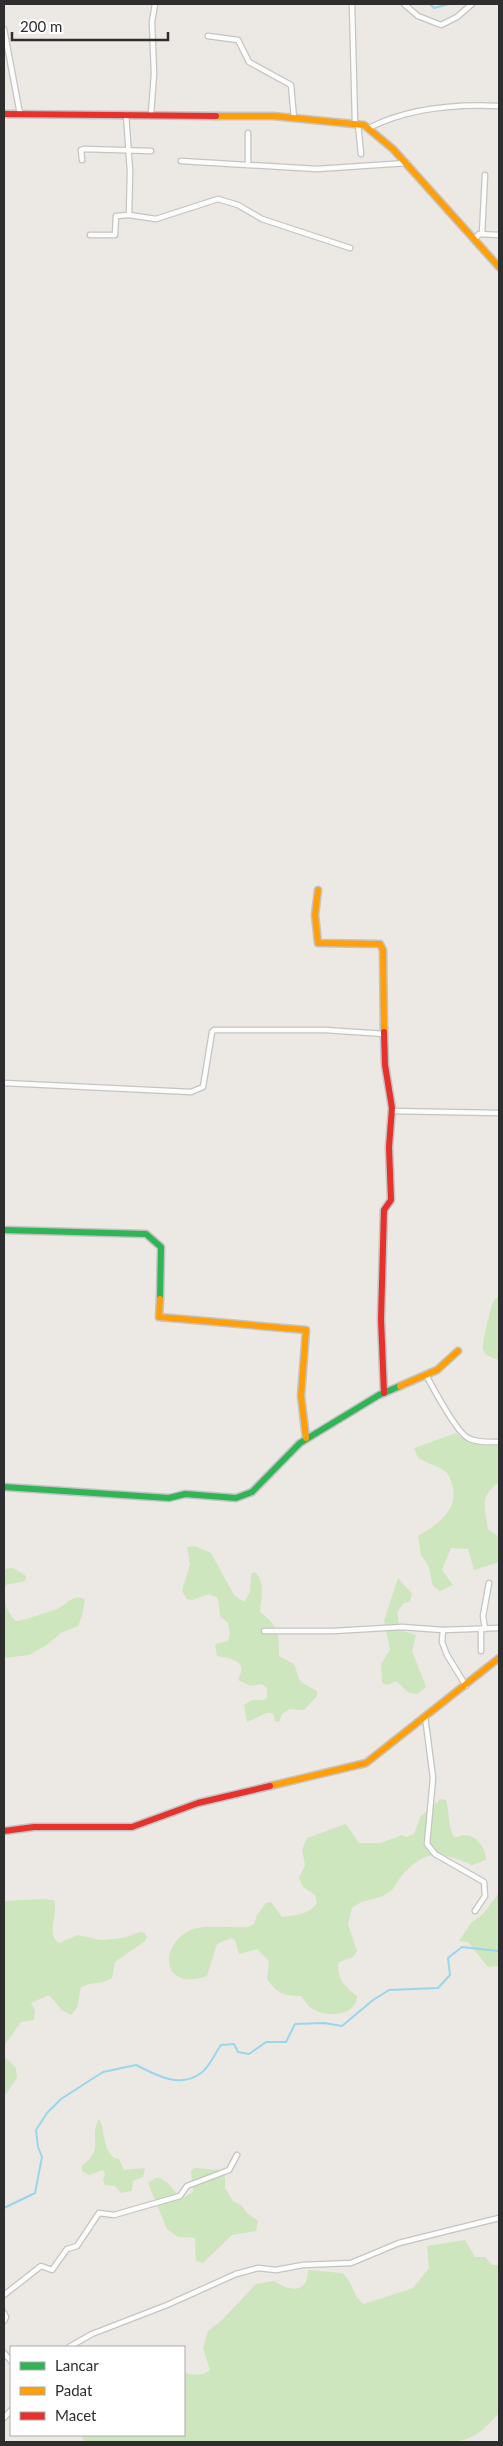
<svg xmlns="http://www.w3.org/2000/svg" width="503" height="2446" viewBox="0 0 503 2446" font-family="Lato,sans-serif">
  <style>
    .green { fill: #cee6be }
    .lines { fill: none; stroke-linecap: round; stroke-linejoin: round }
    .stream { stroke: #99d6ec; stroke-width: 2 }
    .street-casing { stroke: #c5c4c5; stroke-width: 7 }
    .fast-casing { stroke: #c5c4c5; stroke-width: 9 }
    .slow-casing { stroke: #c5c4c5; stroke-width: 9 }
    .jam-casing { stroke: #c5c4c5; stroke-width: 9 }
    .street { stroke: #fcfcfb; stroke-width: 4.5 }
    .fast { stroke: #30b455; stroke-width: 6 }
    .slow { stroke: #ff9f0a; stroke-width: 6 }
    .jam { stroke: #e5322d; stroke-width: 6 }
  </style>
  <rect width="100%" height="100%" fill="#ece8e4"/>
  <g class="green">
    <path d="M499 1296V1360C493 1358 487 1357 483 1350 481 1346 490 1312 492 1305 493 1301 496 1298 499 1296Z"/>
    <path d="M456 1433C468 1445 482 1448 499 1445V1482C479 1497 485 1507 488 1529L499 1537V1562L474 1570 468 1549 451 1548 442 1570 453 1585 440 1591 433 1586 428 1565 421 1555 418 1536C437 1525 462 1508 451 1482 450 1478 449 1475 446 1472 439 1466 426 1463 418 1458L414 1448Z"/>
    <path d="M195 1546 211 1553 234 1595 244 1602 250 1592 251 1574 254 1572C266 1579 261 1600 260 1612 279 1627 279 1632 279 1656 303 1668 291 1663 301 1682L317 1691V1696L304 1710 290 1709 282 1714 279 1722 275 1721 273 1713H267L247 1722 244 1705 252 1700H264L267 1698V1688L262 1684 250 1686 238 1680C239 1677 240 1675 241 1672 244 1659 226 1658 217 1656L215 1644 228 1641 230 1634 228 1623 220 1616 218 1598 209 1594 192 1600 187 1599 182 1591 190 1564 187 1547Z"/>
    <path d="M13 1568 26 1576 25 1581 6 1585C2 1596 6 1613 16 1621 20 1622 50 1611 57 1609 67 1606 72 1592 85 1600L82 1616 78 1626 61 1633 45 1646 29 1655 4 1658V1569Z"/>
    <polygon points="398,1578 412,1594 410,1602 404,1603 397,1612 400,1630 416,1635 412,1651 426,1687 417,1694 409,1693 396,1681 388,1685 382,1683 381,1664 390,1650 384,1621"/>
    <path d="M441 1799 446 1800C450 1813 447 1825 454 1837 459 1837 462 1835 466 1835 477 1835 487 1851 486 1860L472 1865C439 1851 424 1849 400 1878 396 1883 394 1890 388 1893 377 1901 363 1898 352 1908L348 1925 357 1951 353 1957 339 1962C335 1977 346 1988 357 1996 356 2017 326 2018 311 2008 306 2005 305 1999 300 1996 283 1996 277 1993 267 1979L269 1961 257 1949 239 1954 235 1940 231 1938 217 1944 207 1976C156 1993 160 1937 197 1928 212 1925 232 1928 248 1927L254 1924 257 1915 266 1903 271 1902 282 1917C295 1915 309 1915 317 1903L315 1895 303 1887 299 1878 305 1865 302 1850 307 1838 346 1824 359 1843H381L402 1835 406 1837 414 1834 421 1816Z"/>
    <polygon points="499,1893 499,1966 488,1967 468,1942 459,1941 471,1923 483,1914"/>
    <path d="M42 1899 54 1900C59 1914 45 1934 59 1943L78 1935 100 1940 123 1938 140 1932 145 1933 147 1937 145 1941 115 1962 112 1978C102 1984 92 1982 81 1987L77 2008 71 2015 62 2010 49 1995 31 2003 35 2011 34 2020 21 2022 6 2043 4 2051V1901Z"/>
    <polygon points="4,2052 5,2057 16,2068 17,2078 4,2097"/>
    <path d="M99 2119C106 2133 102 2147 114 2158L119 2159 124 2170 145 2168 143 2177 133 2181 132 2191 121 2193 115 2186 105 2185 103 2179 105 2174 103 2170 89 2175 82 2171V2166C106 2147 88 2139 99 2119Z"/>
    <polygon points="194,2168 221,2170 225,2178 225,2188 233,2201 242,2206 247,2213 258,2221 256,2231 232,2235 203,2263 196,2261 195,2238 178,2237 167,2229 148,2183 155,2178 160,2178 168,2183 181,2199 193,2192 191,2171"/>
    <path d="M465 2240 475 2257H485L492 2265H499V2413C485 2429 475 2439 454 2442H85L81 2435H184V2372C192 2376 203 2376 210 2370L203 2348 208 2331 221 2321 256 2284 274 2281C289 2291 308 2295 308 2270L342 2273C353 2281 353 2298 364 2304L413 2288 429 2268 427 2246Z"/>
  </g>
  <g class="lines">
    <g class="stream">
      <polyline points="430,4 434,8 449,4"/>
      <path d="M4 2208 35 2193 42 2157 38 2147 36 2130 47 2113 61 2099 103 2072 136 2065C156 2075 180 2089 201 2073 209 2068 215 2053 221 2045L234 2044 238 2052 249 2054 266 2042H286L295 2024 324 2023 342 2026 373 2000 389 1990 438 1988 450 1975 448 1958 462 1947 499 1951"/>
    </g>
    <g class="street-casing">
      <g id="street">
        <polyline points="352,4 355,123"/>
        <polyline points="404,4 418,16 441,25 457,17 472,4"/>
        <polyline points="4,29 20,114"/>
        <polyline points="208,36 238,40 249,62 291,85 294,118"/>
        <polyline points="151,114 154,74 152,22 155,4"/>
        <polyline points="358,124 361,154"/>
        <path d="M369 128C408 108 456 104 499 106"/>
        <polyline points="248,133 248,164"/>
        <polyline points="82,160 81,150 84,149 151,151"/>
        <polyline points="181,161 317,169 407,163"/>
        <polyline points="129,215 156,219 218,199 238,205 262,219 350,248"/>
        <polyline points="482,234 485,175"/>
        <polyline points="90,235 115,235 116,216 129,215 130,171 126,114"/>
        <polyline points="475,239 479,234 499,235"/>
        <polyline points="4,1083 191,1092 203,1087 212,1032 214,1030 325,1030 385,1034"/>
        <polyline points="391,1111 499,1113"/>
        <path d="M426 1375C433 1388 457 1433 468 1438 477 1443 489 1442 499 1442"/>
        <polyline points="485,1629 483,1616 489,1583"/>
        <polyline points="264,1631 333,1631 402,1627 443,1630"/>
        <polyline points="481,1651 481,1629"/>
        <polyline points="466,1686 447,1655 442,1642 443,1630 499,1628"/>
        <polyline points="425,1716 433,1778 427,1844 435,1854 484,1882 485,1896 475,1911"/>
        <polyline points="4,2295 41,2266 52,2270 67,2249 77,2246 99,2213 114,2215 180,2196 187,2186 229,2170 237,2155"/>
        <polyline points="4,2313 6,2317 4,2321"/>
        <polyline points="69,2347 92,2334 167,2305 236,2274 258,2268 276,2270 303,2265 351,2263 399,2243 499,2218"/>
        <polyline points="4,2353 11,2361"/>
        <polyline points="4,2418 11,2410"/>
      </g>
    </g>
    <g class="fast-casing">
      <g id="fast">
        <polyline points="4,1230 146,1234 161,1247 160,1299"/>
        <polyline points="4,1487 169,1498 185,1494 236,1498 252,1492 300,1443 379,1395 400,1386"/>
      </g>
    </g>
    <g class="slow-casing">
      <g id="slow">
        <polyline points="216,116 273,116 364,125 393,149 499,267"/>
        <polyline points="318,890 315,915 318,943 380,944 383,950 384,1032"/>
        <polyline points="160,1299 159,1317 306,1330 301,1396 306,1438"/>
        <polyline points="400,1386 437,1370 458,1351"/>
        <polyline points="270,1786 366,1763 499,1658"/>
      </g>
    </g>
    <g class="jam-casing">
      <g id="jam">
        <polyline points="4,114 216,116"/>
        <polyline points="384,1393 381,1319 384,1210 391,1200 389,1147 392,1108 385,1065 384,1032"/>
        <polyline points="4,1831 34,1827 132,1827 198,1803 270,1786"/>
      </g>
    </g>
    <use href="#street" class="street"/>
    <use href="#fast" class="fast"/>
    <use href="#slow" class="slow"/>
    <use href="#jam" class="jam"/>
  </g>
  <rect width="503" height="2446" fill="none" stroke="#2e2e2e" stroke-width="10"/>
  <rect x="10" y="2346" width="175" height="90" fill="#ffffff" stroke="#ababab"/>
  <rect x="20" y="2362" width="25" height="8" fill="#30b455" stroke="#ababab"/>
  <text x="55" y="2371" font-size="15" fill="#2e2e2e">Lancar</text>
  <rect x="20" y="2387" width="25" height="8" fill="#ff9f0a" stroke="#ababab"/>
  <text x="55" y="2396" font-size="15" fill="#2e2e2e">Padat</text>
  <rect x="20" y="2412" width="25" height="8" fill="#e5322d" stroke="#ababab"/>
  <text x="55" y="2421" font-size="15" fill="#2e2e2e">Macet</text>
  <path d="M12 32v8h156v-8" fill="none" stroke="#2e2e2e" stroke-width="2.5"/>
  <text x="20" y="32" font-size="15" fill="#2e2e2e" stroke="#ffffff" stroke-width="4" paint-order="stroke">200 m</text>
</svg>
